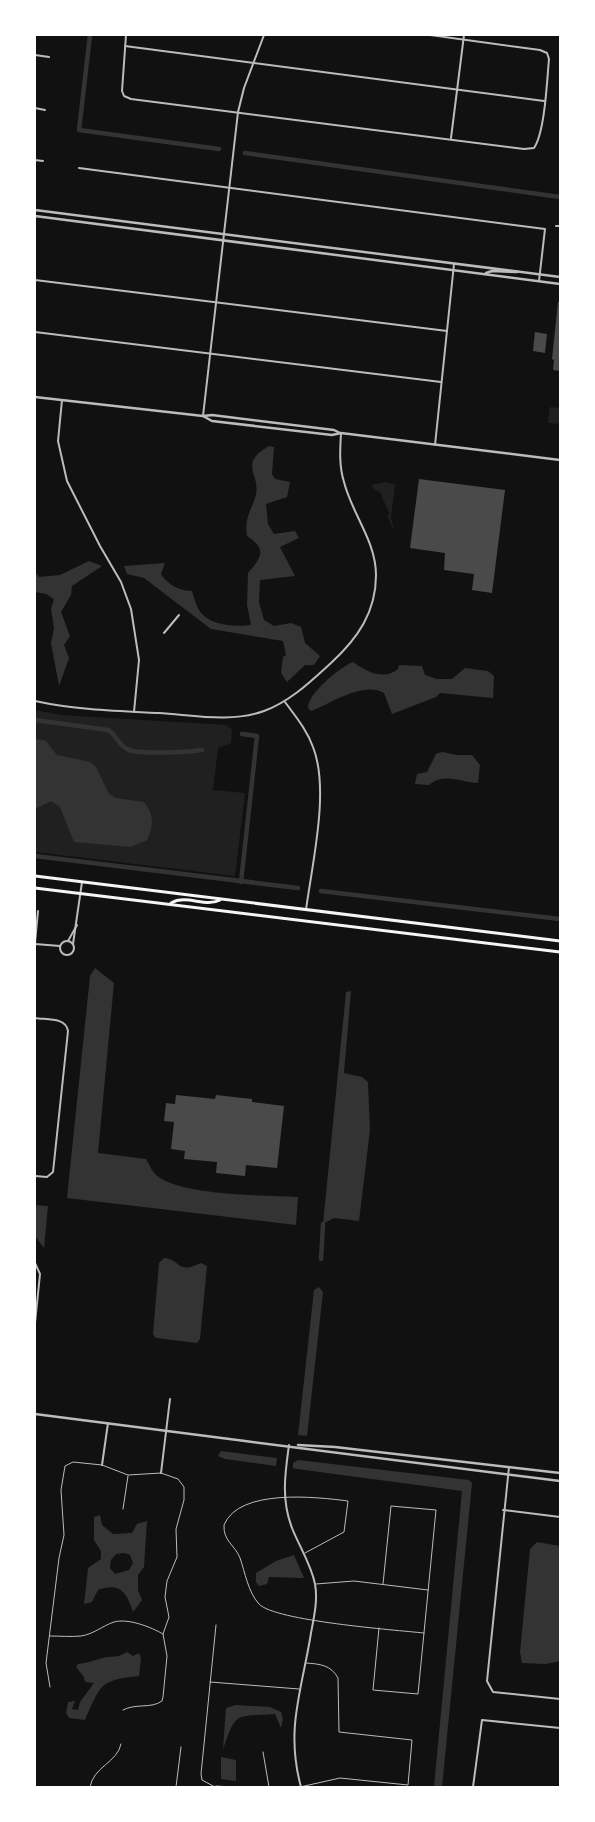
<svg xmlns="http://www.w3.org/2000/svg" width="595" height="1822" viewBox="0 0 595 1822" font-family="'Libre Baskerville',serif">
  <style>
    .green { fill: #202020 }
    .water { fill: #333; fill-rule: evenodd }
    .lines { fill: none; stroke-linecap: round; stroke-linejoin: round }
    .canal { stroke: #333; stroke-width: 4.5 }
    .building { fill: #4a4a4a }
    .service { stroke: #bcbcbc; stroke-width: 1 }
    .minor { stroke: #bcbcbc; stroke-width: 2 }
    .tertiary { stroke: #bcbcbc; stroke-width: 2.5 }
    .primary { stroke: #f5f5f5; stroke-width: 3 }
  </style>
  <rect width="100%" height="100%" fill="#111"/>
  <g class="green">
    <polygon points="550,407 560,408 560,424 548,423"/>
    <polygon points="386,482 395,485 391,517 394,531 387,515 390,515 380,492 375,490 371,485"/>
    <polygon points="35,710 61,715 227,725 232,730 231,743 218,748 213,790 245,793 235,876 35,852"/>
  </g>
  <g class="water">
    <path d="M269 446 274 447 272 474 275 479 290 482 287 497 266 504 268 524 274 534 295 531 299 538 280 547 295 576 260 580 259 602 264 620 274 626 291 623 301 627 305 643 320 656 314 665H305L287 682 281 673 283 657 286 655 283 641 211 629 144 578 127 574 124 566 165 563 161 574C168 585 180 591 192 591 194 597 196 605 199 610 209 626 235 627 251 625L247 605 248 573C262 557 267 549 247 536 244 516 252 511 256 494 260 473 238 464 269 446Z"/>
    <polygon points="89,561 102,566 72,586 71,595 61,612 70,636 64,645 69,658 59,686 51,643 54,628 51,609 54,599 46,594 35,592 35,572 39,577 60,575"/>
    <path d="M353 662C365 671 384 681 398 669L399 665 422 666 425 675 437 679H452L465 668 488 671 494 676 493 698 440 693 436 697 392 714 384 693C363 681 332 703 311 711L308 708C308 693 339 668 353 662Z"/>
    <path d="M35 739 45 740 57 755 90 762 96 767 109 794 116 798 144 802C154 815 154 825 147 840L131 847 74 842 60 807 51 801 35 809Z"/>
    <path d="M442 752 457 755H472L480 765 478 783C461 782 443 772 429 785L415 784 417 774 427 772 436 754Z"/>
    <path d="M95 968 114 983 98 1153 146 1159C150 1166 153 1174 160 1178 190 1196 263 1195 298 1197L296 1225 67 1198 90 976Z"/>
    <polygon points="351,991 344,1073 362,1077 368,1082 370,1130 359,1221 334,1218 323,1224 346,992"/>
    <polygon points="35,1205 48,1206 44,1248 35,1236"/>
    <path d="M164 1258C181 1259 176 1275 201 1263L207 1266 200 1339 197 1343 156 1338 153 1334 159 1263Z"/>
    <polygon points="319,1287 323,1292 307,1436 298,1435 314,1290"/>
    <polygon points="221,1451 277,1458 276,1466 225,1459 218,1456"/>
    <polygon points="298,1460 469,1480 472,1483 442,1787 434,1787 462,1491 297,1469 293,1468 293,1463"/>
    <path d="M100 1515 102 1525 113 1534 132 1533 137 1524 147 1521 144 1567 138 1575V1590L142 1600 133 1612C127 1593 120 1582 98 1590L92 1602 84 1604 88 1568 101 1559V1551L94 1540V1517ZM124 1553 130 1555 133 1563 129 1570 115 1574 110 1568 111 1560 116 1554Z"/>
    <polygon points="537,1542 560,1546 560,1661 546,1664 522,1663 520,1652 530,1549"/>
    <polygon points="294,1555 304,1578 269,1577 267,1584 259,1586 256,1582 256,1573 276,1561"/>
    <path d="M127 1652 133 1656 139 1653 141 1658 139 1676C99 1680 101 1685 85 1720L69 1718 66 1713 68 1702 75 1701 72 1709 78 1710 80 1702 94 1683 85 1682 84 1677 76 1667 78 1664C88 1663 94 1660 103 1658 114 1655 115 1659 127 1652Z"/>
    <path d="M236 1705 270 1707 281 1712 283 1719 281 1728 275 1714C235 1717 236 1711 223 1750L226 1708Z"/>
    <polygon points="221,1757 236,1760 236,1781 221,1779"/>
  </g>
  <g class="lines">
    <g class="canal">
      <polyline points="90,35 79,130 219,149"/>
      <polyline points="245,153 560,197"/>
      <path d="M35 720 108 730C117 735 118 745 127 749 137 755 189 752 202 750"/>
      <polyline points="35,856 298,888"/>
      <polyline points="241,882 257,736 242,734"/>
      <polyline points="321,891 560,919"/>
      <polyline points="321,1259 323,1224"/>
    </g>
  </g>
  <g class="building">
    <polygon points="558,302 560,302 560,371 553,370 554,360 552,359"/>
    <polygon points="535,332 547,334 545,353 533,351"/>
    <polygon points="419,479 505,490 492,593 472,590 474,574 444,570 445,553 410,548"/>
    <polygon points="176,1095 215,1099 216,1095 252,1099 252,1102 284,1106 277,1168 246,1165 245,1176 216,1173 217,1162 184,1159 185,1151 171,1149 174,1122 164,1121 166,1103 175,1104"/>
  </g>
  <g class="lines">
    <g class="service">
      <polyline points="123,1509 128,1476"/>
      <path d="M305 1553 344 1532 348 1501C317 1497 239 1488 224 1525 223 1541 235 1545 240 1558 245 1572 248 1592 259 1604 275 1621 395 1630 424 1633"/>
      <polyline points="316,1584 354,1581 428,1590"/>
      <polyline points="379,1628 373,1690 418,1694 436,1510 391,1506 383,1584"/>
      <path d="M50 1636C60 1636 71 1637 81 1636 94 1634 102 1626 114 1622 128 1618 151 1627 163 1634"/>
      <polyline points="210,1682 299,1689"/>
      <path d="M50 1687 46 1663 59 1558 64 1535 61 1490 65 1466 73 1462 102 1465 128 1475 161 1473 178 1479 184 1487V1500L176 1529 177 1557 167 1581 165 1597 169 1617 163 1634 167 1656 163 1697 162 1701C151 1709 136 1703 123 1710"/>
      <polyline points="263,1752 269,1787"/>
      <polyline points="216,1786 232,1787"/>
      <path d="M90 1787C93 1767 118 1762 121 1744"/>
      <polyline points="176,1787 181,1747"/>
      <polyline points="215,1787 202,1780 201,1774 216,1625"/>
      <path d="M300 1787 340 1778 408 1785 412 1740 339 1732 338 1678C331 1665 320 1664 306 1663"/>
    </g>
    <g class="minor">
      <path d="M126 35 122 91 124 96 131 99 524 149 534 148C545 132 547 80 549 59L547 53 540 50 430 35"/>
      <polyline points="125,46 544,101"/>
      <polyline points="35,55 49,57"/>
      <polyline points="35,108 45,110"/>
      <polyline points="451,138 464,35"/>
      <polyline points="35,160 43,161"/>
      <polyline points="79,168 545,229 539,281"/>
      <polyline points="556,226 560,226"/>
      <polyline points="35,280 447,331"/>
      <polyline points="35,332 441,382"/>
      <polyline points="62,400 58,441 67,481 100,546 121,582 131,609 139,660 134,712"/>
      <polyline points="203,416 238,112 244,88 264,35"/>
      <polyline points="435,445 454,264"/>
      <polyline points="164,633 179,615"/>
      <path d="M35 701C76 710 117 711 159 713 193 715 231 723 264 711 291 701 311 681 331 663 358 638 376 612 376 575 376 541 352 514 344 482 339 466 340 450 341 433"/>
      <path d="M285 702C296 717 307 730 313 747 330 790 312 864 306 910"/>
      <polyline points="68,941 77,925"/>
      <circle cx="67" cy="948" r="7"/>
      <polyline points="35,943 38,911"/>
      <polyline points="35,944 60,946"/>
      <polyline points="73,944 82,882"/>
      <path d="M35 1018C46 1020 66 1017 68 1031L53 1172 47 1177 35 1176"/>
      <polyline points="35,1263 40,1274 35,1323"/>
      <path d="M289 1445C285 1474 281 1499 292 1528 299 1546 311 1564 315 1584 318 1600 314 1617 311 1633 302 1690 285 1729 301 1787"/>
      <polyline points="102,1465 108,1423"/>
      <polyline points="509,1467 487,1681 493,1692 560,1699"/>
      <polyline points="161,1473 170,1399"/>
      <polyline points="503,1510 560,1517"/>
      <polyline points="473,1787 482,1720 560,1728"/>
    </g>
    <g class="tertiary">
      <polyline points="35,210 560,277"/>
      <polyline points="35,216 560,284"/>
      <polyline points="486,273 492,271 517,272"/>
      <polyline points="35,397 203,416 212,415 334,430 340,433"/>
      <polyline points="203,416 212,421 332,435 341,433 560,460"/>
      <path d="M35 1414C210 1436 385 1460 560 1481"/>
      <polyline points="298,1445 335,1447 560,1473"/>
    </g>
    <g class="primary">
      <polyline points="35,876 560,941"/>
      <polyline points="35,888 560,952"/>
      <path d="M171 903C187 894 205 908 220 900"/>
    </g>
  </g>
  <rect width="595" height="1822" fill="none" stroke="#ffffff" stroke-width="72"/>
</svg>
